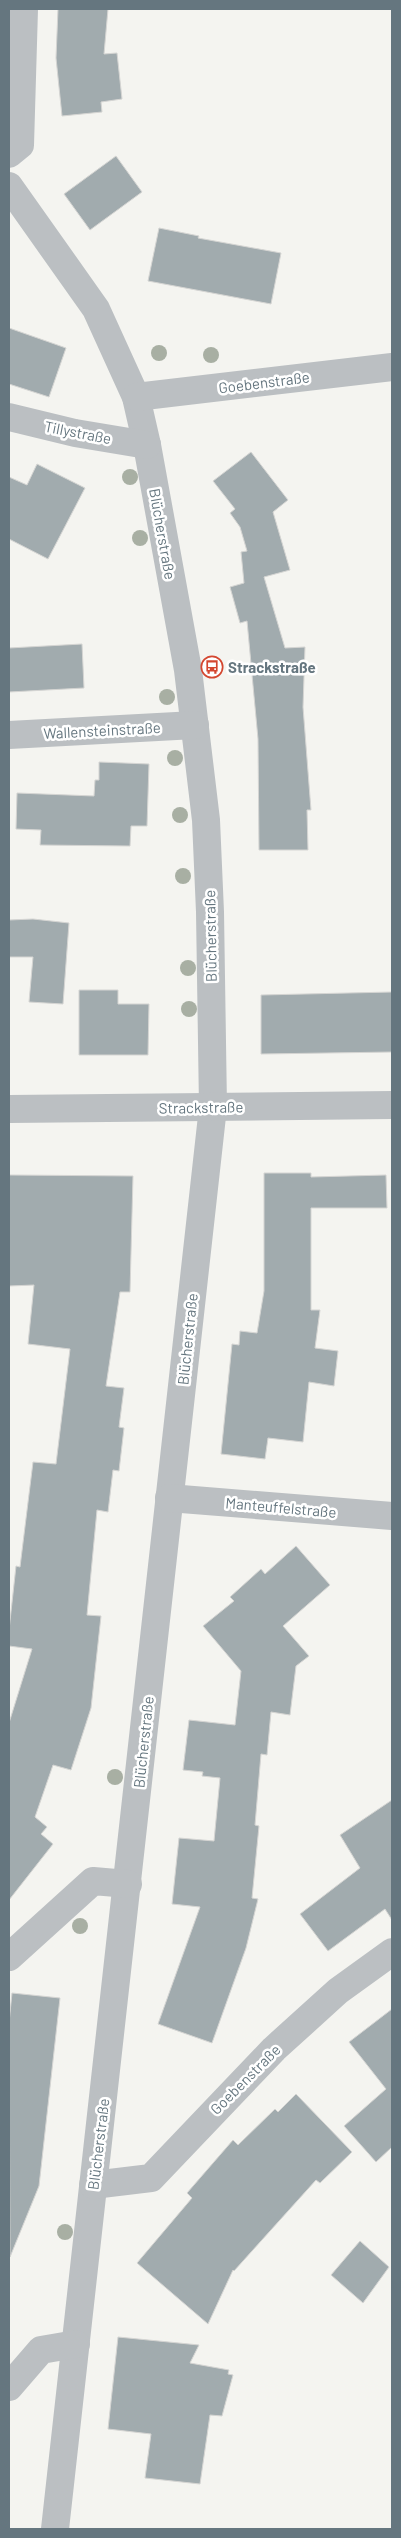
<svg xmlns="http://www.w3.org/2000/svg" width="401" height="2538" viewBox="0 0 401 2538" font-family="Barlow,sans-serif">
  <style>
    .building { fill: #a1abae; stroke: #d5d5d3 }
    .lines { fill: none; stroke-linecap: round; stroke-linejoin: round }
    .street { stroke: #bbbfc2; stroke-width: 28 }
    .tree { fill: #a8afa3 }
    .labels { text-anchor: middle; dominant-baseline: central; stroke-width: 5; stroke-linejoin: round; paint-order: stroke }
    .street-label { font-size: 15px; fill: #65767f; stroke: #fff }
    .poi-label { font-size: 15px; font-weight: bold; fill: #65767f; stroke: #fff; text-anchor: start }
  </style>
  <rect width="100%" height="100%" fill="#f4f4f0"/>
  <g class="building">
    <polygon points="58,9 108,9 104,54 117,53 122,99 101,102 102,112 62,116 56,58"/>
    <polygon points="116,156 142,192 90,230 64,194"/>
    <polygon points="159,228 199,236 198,238 281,253 271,304 148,281"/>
    <polygon points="9,328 66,348 49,397 9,384"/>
    <polygon points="251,452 288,500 273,512 290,570 264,577 285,648 305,647 303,707 311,810 307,810 308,850 259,850 258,739 247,621 240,623 230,587 244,583 241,552 247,551 240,527 230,513 235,509 213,481"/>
    <polygon points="37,464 85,488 48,559 9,539 9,477 27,485"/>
    <polygon points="82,644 84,688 9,692 9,648"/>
    <polygon points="99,762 149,764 147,826 131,826 130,846 40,845 41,830 16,829 17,793 94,796 95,780 99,780"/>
    <polygon points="33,919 69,923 63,1004 29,1002 33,957 9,957 9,920"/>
    <polygon points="79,990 118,990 118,1004 149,1004 148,1055 79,1055"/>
    <polygon points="392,992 392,1052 261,1054 261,995"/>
    <polygon points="264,1173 311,1173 311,1177 386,1175 387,1208 311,1208 311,1310 320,1310 315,1348 338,1351 334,1386 309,1382 303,1442 268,1438 265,1459 221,1454 232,1344 239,1345 240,1331 257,1333 264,1291"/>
    <polygon points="9,1175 133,1176 130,1292 120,1292 106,1386 124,1388 119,1427 124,1428 119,1471 113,1470 108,1512 97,1510 87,1615 101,1616 91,1708 71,1770 53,1765 35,1817 47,1827 41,1834 53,1844 9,1900 9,1723 32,1649 9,1646 9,1630 16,1566 20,1567 33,1462 56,1464 70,1349 28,1344 34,1285 9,1286"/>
    <polygon points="296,1546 330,1585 283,1626 309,1656 296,1666 290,1715 271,1712 267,1755 261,1754 255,1825 259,1826 252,1898 258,1899 246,1948 212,2043 158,2024 200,1907 172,1904 179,1838 214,1841 220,1778 202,1776 203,1772 183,1770 189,1720 235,1725 241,1671 203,1626 234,1601 230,1597 261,1569 265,1574"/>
    <polygon points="392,1800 392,1920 385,1909 328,1951 300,1914 360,1868 340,1835"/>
    <polygon points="12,1993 60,1998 39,2186 10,2257 9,2023"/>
    <polygon points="392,2009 392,2147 376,2162 344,2126 386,2089 349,2042"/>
    <polygon points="296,2094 352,2152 320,2183 316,2180 234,2271 233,2270 208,2324 137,2263 192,2198 187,2193 233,2140 238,2145 275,2109 278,2112"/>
    <polygon points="360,2241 389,2267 363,2303 331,2275"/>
    <polygon points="118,2337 199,2345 190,2363 229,2370 228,2374 233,2375 222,2416 210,2415 200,2484 145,2478 151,2434 108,2429"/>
  </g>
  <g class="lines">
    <g class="street">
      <polyline points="9,154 20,145 24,9"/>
      <polyline points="9,186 96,309 136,397 147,445 188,670 206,820 210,912 213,1107 55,2529"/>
      <polyline points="136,397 392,367"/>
      <polyline points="9,417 75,433 147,445"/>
      <polyline points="9,735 195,725"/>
      <polyline points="9,1109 392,1105"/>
      <polyline points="169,1498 392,1516"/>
      <polyline points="9,1957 93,1881 128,1884"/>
      <polyline points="93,2185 151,2178 274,2049 338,1991 392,1952"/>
      <polyline points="9,2387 41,2350 76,2344"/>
    </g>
  </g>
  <g class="tree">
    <circle cx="159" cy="353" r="8"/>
    <circle cx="211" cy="355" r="8"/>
    <circle cx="130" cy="477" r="8"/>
    <circle cx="140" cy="538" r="8"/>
    <circle cx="167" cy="697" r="8"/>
    <circle cx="175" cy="758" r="8"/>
    <circle cx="180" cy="815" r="8"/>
    <circle cx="183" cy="876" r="8"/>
    <circle cx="188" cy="968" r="8"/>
    <circle cx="189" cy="1009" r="8"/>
    <circle cx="115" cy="1777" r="8"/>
    <circle cx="80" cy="1926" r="8"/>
    <circle cx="65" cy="2232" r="8"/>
  </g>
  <defs>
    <g id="bus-ring" transform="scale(1.125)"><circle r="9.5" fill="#fff" stroke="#d44730" stroke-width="1.5"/><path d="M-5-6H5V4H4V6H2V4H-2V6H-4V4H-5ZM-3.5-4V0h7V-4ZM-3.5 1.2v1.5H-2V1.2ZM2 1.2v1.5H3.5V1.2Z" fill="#d44730"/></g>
  </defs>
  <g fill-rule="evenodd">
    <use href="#bus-ring" x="212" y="667"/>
  </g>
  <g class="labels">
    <g class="street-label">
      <text transform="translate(264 382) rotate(-7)">Goebenstraße</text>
      <text transform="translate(78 432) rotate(11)">Tillystraße</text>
      <text transform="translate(163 534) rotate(80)">Blücherstraße</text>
      <text transform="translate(102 730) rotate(-3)">Wallensteinstraße</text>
      <text transform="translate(210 936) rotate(-91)">Blücherstraße</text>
      <text transform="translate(201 1107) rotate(-1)">Strackstraße</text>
      <text transform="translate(187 1339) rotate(-84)">Blücherstraße</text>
      <text transform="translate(281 1507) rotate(5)">Manteuffelstraße</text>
      <text transform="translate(143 1742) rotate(-84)">Blücherstraße</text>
      <text transform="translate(245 2079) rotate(-45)">Goebenstraße</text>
      <text transform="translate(98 2144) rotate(-83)">Blücherstraße</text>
    </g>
    <g class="poi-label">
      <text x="228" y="667">Strackstraße</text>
    </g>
  </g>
  <rect width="401" height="2538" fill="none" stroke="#65767f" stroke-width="20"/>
</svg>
